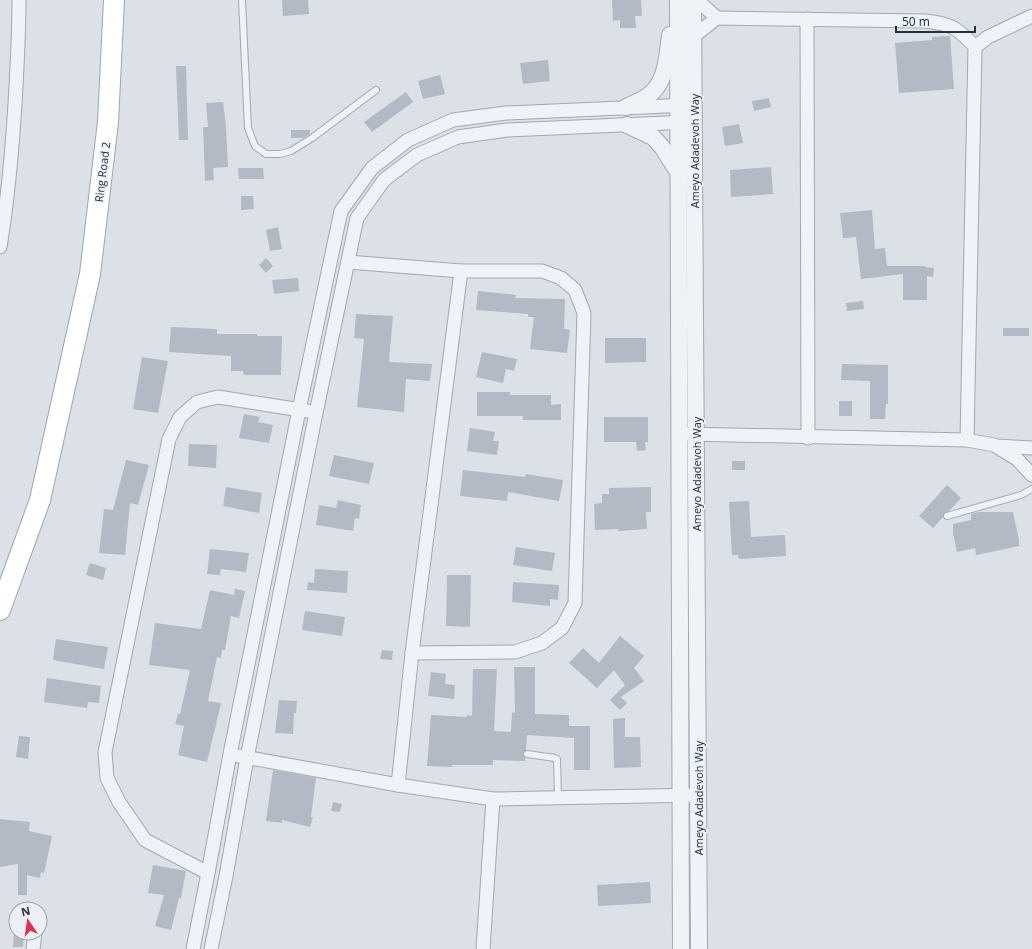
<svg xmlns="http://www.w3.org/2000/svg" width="1032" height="949" viewBox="0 0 1032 949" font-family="'Open Sans',sans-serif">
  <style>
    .building { fill: #b3bac5 }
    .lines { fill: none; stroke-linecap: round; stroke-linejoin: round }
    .service-casing { stroke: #a1a8b2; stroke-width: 8 }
    .minor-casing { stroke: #a1a8b2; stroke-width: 15 }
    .tertiary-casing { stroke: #a1a8b2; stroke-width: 18 }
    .primary-casing { stroke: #9aa6b5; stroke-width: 22 }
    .service { stroke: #eff2f6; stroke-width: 6 }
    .minor { stroke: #eff2f6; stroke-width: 13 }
    .tertiary { stroke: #eff2f6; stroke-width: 16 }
    .primary { stroke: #fff; stroke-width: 20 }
    .labels { text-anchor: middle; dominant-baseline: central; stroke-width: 3.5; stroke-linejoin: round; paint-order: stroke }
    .street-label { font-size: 11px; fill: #242f40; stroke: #ecf0f6 }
  </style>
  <rect width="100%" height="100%" fill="#dce1e8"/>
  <g class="building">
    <polygon points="282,0 308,0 309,14 283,16"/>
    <polygon points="612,0 641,0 642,16 635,16 636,28 620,28 620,20 613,21"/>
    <polygon points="950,36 954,89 899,93 895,43 932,40 932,37"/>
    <polygon points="548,60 550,81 523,84 520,63"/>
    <polygon points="176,66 186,66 188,140 179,140"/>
    <polygon points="440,75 445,94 423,99 418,81"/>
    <polygon points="406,92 413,102 372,132 364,122"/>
    <polygon points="769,98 771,107 754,111 752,101"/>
    <polygon points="223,102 226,126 228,167 213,168 214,180 205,181 203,127 208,127 206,103"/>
    <polygon points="739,124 743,143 725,146 722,127"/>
    <polygon points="291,130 310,130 310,134 303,138 291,138"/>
    <polygon points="771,167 773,194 731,197 730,170"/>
    <polygon points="238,168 263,168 264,179 239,179"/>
    <polygon points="241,196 253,196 254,209 241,210"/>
    <polygon points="872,210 875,249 885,248 887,266 925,266 925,267 934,268 933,277 927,276 927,300 903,300 903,274 861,279 856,237 843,238 840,213"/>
    <polygon points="278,227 282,249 270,251 266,230"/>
    <polygon points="266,258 273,266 266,273 259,265"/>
    <polygon points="298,278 299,291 274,294 272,280"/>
    <polygon points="478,291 516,295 515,298 565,299 564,329 570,330 567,353 530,349 534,317 528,317 528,314 476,310"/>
    <polygon points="863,301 864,309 847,311 846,303"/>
    <polygon points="356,314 393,316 389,362 432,364 430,381 406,379 404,412 357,407 364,339 354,338"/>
    <polygon points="171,327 217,329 217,334 257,334 257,336 282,336 281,375 244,375 243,371 231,371 231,356 169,352"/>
    <rect x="1003" y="328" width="26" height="8"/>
    <polygon points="605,338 646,338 646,362 605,363"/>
    <polygon points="482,352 517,359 514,371 506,369 503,383 476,377"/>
    <polygon points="142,357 168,361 158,413 133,409"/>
    <polygon points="842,364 888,365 888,404 886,404 885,419 870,419 870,381 841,380"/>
    <polygon points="477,392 510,392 510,395 551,395 551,405 561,404 561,420 523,420 523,416 477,416"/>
    <rect x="839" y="401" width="13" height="15"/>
    <polygon points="244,414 260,417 258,422 273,425 269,443 239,438"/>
    <polygon points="604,417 648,417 648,442 645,442 646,450 637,451 636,442 604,442"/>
    <polygon points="470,428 495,432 493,441 499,441 497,455 467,451"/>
    <polygon points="189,444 217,445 216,468 188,466"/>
    <polygon points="334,455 374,463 369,484 329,476"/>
    <polygon points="126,460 149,465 138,505 130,503 125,555 99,553 104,509 113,510"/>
    <rect x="732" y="461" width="13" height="9"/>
    <polygon points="463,470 525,477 526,474 563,480 559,501 508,492 507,501 460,496"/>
    <polygon points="947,485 961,498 949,511 944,513 943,517 933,528 919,516"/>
    <polygon points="226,487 262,493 259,513 223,506"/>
    <polygon points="651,487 651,512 646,512 647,529 618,531 618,529 595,530 594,504 602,503 602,494 609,494 609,488"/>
    <polygon points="338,500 361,505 359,519 355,518 353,531 316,525 319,505 336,508"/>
    <polygon points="749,501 751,537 785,535 786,556 739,559 738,555 732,555 729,502"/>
    <polygon points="978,512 1013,512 1019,540 1019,546 976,555 975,548 957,552 953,533 953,524 971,520 971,514"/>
    <polygon points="516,547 555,553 552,571 513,565"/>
    <polygon points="210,549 249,553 246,572 221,569 220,575 207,574"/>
    <polygon points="90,563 106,568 103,580 86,575"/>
    <polygon points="315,569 348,571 347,593 307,590 308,582 314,583"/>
    <polygon points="447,575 471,575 470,627 446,626"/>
    <polygon points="513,582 559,585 558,600 550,599 550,606 512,602"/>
    <polygon points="235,589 245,591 239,618 231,616 225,650 222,650 221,658 217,657 208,701 221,703 207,762 178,755 184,726 175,724 178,714 180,714 190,670 149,665 155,623 201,629 210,590 234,595"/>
    <polygon points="305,611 345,617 342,636 302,630"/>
    <polygon points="620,636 644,656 634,668 644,681 621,697 627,703 620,710 610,700 625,685 614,670 597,688 569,663 583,648 599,663"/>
    <polygon points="56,639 108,647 104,669 53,660"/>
    <polygon points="382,650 393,651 392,660 380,659"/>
    <polygon points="514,667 535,667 535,714 569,715 569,726 590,726 590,770 574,770 574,738 527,735 526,750 523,754 525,758 525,761 493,760 493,765 452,765 452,767 427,766 431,715 467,717 467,715 472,716 473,669 497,669 494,731 511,732 512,712 515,713"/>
    <polygon points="431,672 446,674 445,684 455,685 454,699 428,696"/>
    <polygon points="47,678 101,686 99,703 88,702 87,708 44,702"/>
    <polygon points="279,700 297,701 296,713 294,713 293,734 275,733"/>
    <polygon points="625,718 625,737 640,737 641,767 614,768 613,719"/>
    <polygon points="19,736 30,737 28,759 16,757"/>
    <polygon points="273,770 316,778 311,817 313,817 310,827 282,820 282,823 266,821"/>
    <polygon points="333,802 342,804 340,812 331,811"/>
    <polygon points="0,819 30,822 29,831 52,836 44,873 41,872 40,878 27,875 27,895 18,895 18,864 0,867"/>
    <polygon points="153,865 186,871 181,898 179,898 171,930 155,926 164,895 148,893"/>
    <polygon points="650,882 651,903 598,906 597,885"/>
    <polygon points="14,933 24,933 23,947 13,947"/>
  </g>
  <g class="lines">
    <g class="service-casing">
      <g id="service">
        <polyline points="242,0 248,128 255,146 266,154 280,154 291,151 312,138 376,90"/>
        <polyline points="947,516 1021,495 1032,489"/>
        <polyline points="527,754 555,758 557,759 558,798"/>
      </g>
    </g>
    <g class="minor-casing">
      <g id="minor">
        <polyline points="697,0 717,18"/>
        <polyline points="807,19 808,438"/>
        <path d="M694 36 717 18 925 21C951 24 957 27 975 47L967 440"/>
        <polyline points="975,47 988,37 1032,16"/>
        <path d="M0 247C8 199 12 152 15 104 17 69 19 35 19 0"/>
        <polyline points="348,262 461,271 542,271 561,278 575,290 584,313 575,603 562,628 542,643 515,652 412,653"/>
        <polyline points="687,434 967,440 994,445 1017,459 1032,475"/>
        <polyline points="998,446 1032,448"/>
        <polyline points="239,756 398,785 493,799 698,795"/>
        <polyline points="398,785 412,653 461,271"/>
        <polyline points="208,873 145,840 119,802 107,778 105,752 169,439 180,417 197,402 218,397 307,411"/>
        <polyline points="33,949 35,933"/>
        <polyline points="193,949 208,873 230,754 299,410 341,211 372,168 408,140 453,120 506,113 688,105"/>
        <polyline points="211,949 226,876 247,758 316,413 357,218 384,180 417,155 458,137 507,130 688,122"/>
        <polyline points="483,949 493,799"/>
      </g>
    </g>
    <g class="tertiary-casing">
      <g id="tertiary">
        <polyline points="678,0 681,949"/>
        <polyline points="693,0 699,949"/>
        <path d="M626 107C633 104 642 100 648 96 667 82 667 56 670 35"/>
        <polyline points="627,125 653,137 662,147 678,172"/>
      </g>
    </g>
    <g class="primary-casing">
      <polyline id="primary" points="0,610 40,500 90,274 108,122 114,0"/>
    </g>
    <use href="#service" class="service"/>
    <use href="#minor" class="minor"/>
    <use href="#tertiary" class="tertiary"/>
    <use href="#primary" class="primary"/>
  </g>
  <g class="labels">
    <g class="street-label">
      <text transform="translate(694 151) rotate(-90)">Ameyo Adadevoh Way</text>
      <text transform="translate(102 172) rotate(-83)">Ring Road 2</text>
      <text transform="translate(696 474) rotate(-90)">Ameyo Adadevoh Way</text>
      <text transform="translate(698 798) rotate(-90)">Ameyo Adadevoh Way</text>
    </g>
  </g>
  <g transform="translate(28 921) rotate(347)"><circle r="19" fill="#ecf0f6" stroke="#9ca3ad"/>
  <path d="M0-3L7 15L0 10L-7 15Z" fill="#dc334f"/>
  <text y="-6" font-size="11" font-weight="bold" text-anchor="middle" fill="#242f40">N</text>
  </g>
  <path d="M896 26v6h79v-6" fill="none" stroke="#242f40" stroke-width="2"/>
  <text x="902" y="26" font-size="12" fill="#242f40" stroke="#ecf0f6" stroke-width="3" paint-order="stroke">50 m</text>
</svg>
